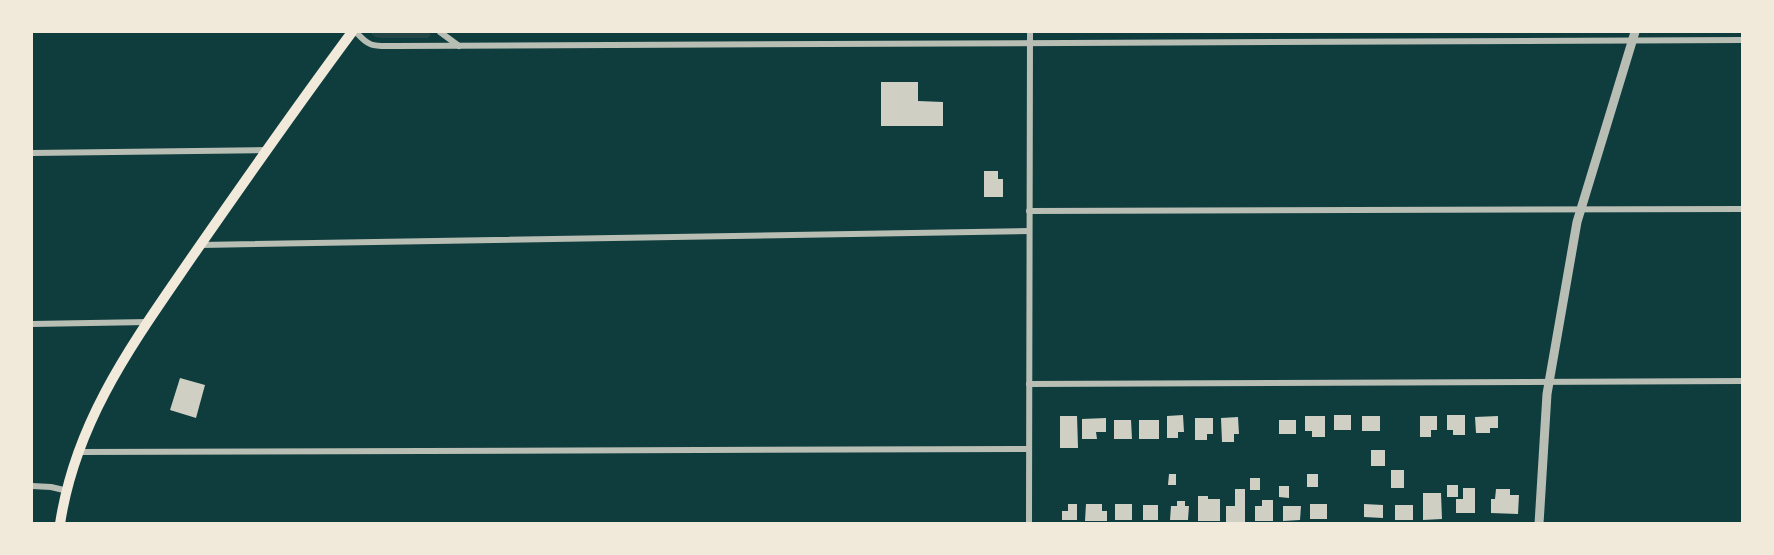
<svg xmlns="http://www.w3.org/2000/svg" width="1774" height="555" viewBox="0 0 1774 555" font-family="'PT Sans',sans-serif">
  <style>
    .green { fill: #244646 }
    .building { fill: #cfcfc3 }
    .lines { fill: none; stroke-linecap: round; stroke-linejoin: round }
    .minor { stroke: #b8beb3; stroke-width: 6 }
    .tertiary { stroke: #b8beb3; stroke-width: 9 }
    .secondary { stroke: #f1e9da; stroke-width: 10 }
  </style>
  <rect width="100%" height="100%" fill="#0f3d3e"/>
  <polygon class="green" points="370,32 428,32 431,35 428,38 381,38 375,37"/>
  <g class="building">
    <polygon points="881,82 918,82 918,101 943,102 943,126 881,126"/>
    <polygon points="984,171 998,171 998,179 1003,179 1003,197 984,197"/>
    <polygon points="180,378 205,385 196,418 170,410"/>
    <polygon points="1183,415 1184,432 1178,432 1178,438 1167,438 1167,416"/>
    <rect x="1334" y="415" width="17" height="15"/>
    <polygon points="1447,415 1465,415 1465,435 1453,435 1453,430 1447,430"/>
    <polygon points="1060,416 1077,416 1078,448 1060,448"/>
    <polygon points="1305,416 1325,416 1325,437 1312,437 1312,431 1305,431"/>
    <rect x="1362" y="416" width="18" height="15"/>
    <polygon points="1420,416 1437,416 1437,430 1431,430 1431,437 1420,437"/>
    <polygon points="1498,416 1498,428 1490,428 1490,433 1476,433 1475,417"/>
    <polygon points="1238,417 1239,434 1234,434 1234,442 1222,442 1221,418"/>
    <polygon points="1106,418 1106,432 1096,432 1097,439 1082,439 1082,419"/>
    <polygon points="1195,418 1213,418 1213,434 1207,434 1207,440 1195,440"/>
    <polygon points="1114,420 1131,420 1132,439 1114,439"/>
    <rect x="1139" y="420" width="20" height="19"/>
    <rect x="1279" y="420" width="17" height="14"/>
    <rect x="1371" y="450" width="14" height="16"/>
    <rect x="1391" y="470" width="13" height="18"/>
    <polygon points="1169,474 1176,474 1176,485 1168,485"/>
    <rect x="1307" y="474" width="11" height="13"/>
    <rect x="1250" y="478" width="10" height="12"/>
    <rect x="1447" y="485" width="11" height="12"/>
    <polygon points="1279,486 1289,486 1289,498 1279,497"/>
    <polygon points="1463,488 1475,488 1475,513 1456,513 1456,499 1463,499"/>
    <polygon points="1235,489 1245,489 1245,522 1226,522 1226,506 1235,506"/>
    <polygon points="1496,489 1510,489 1510,495 1519,495 1518,514 1491,513 1491,499 1495,499"/>
    <polygon points="1423,493 1441,493 1442,519 1423,520"/>
    <polygon points="1198,496 1208,496 1208,499 1220,499 1220,521 1198,521"/>
    <polygon points="1262,500 1273,500 1273,521 1255,521 1255,506 1262,506"/>
    <polygon points="1177,501 1185,501 1185,506 1189,506 1188,520 1170,520 1171,506 1177,506"/>
    <polygon points="1068,504 1077,504 1077,520 1062,520 1062,511 1068,511"/>
    <polygon points="1086,504 1102,504 1102,511 1107,511 1107,521 1085,521"/>
    <rect x="1115" y="504" width="17" height="16"/>
    <rect x="1310" y="504" width="17" height="15"/>
    <polygon points="1364,504 1383,505 1383,518 1364,517"/>
    <rect x="1143" y="505" width="15" height="15"/>
    <rect x="1395" y="505" width="18" height="15"/>
    <polygon points="1283,506 1301,506 1300,520 1283,521"/>
  </g>
  <g class="lines">
    <g class="minor">
      <path d="M356 32C370 48 374 46 395 46L1742 40"/>
      <polyline points="440,32 459,46"/>
      <polyline points="32,153 266,150"/>
      <polyline points="1029,211 1742,209"/>
      <polyline points="201,245 1029,231"/>
      <polyline points="32,324 148,322"/>
      <polyline points="1029,384 1742,381"/>
      <polyline points="78,452 1029,449"/>
      <polyline points="32,486 51,487 68,491"/>
      <polyline points="1029,524 1030,32"/>
    </g>
    <polyline class="tertiary" points="1539,524 1547,394 1577,222 1635,32"/>
    <path class="secondary" d="M60 524C76 418 136 339 194 254 246 179 298 105 352 32"/>
  </g>
  <rect width="1774" height="555" fill="none" stroke="#f1e9da" stroke-width="66"/>
</svg>
